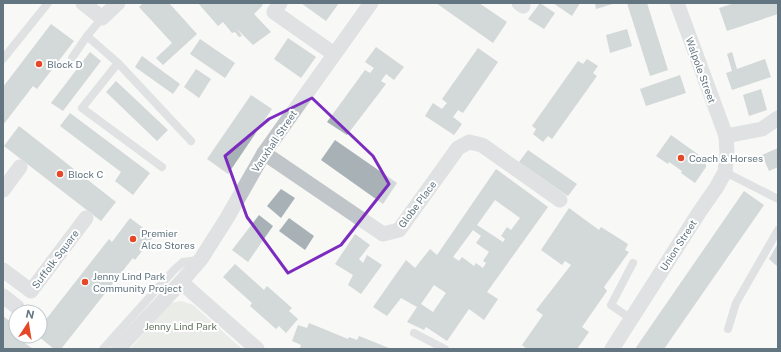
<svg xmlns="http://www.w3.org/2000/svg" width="781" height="352" viewBox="0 0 781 352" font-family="'Public Sans',sans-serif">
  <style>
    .green { fill: #d8ddd4 }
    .building { fill: #a7b1b6; fill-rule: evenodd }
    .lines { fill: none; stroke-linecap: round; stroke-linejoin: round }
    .service { stroke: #c0c5c9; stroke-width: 8 }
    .minor { stroke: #c0c5c9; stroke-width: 15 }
    .marked { fill: none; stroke: #7b2cbf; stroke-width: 3; stroke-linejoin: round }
    .poi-dot { fill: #e54727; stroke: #fff; stroke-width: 1.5 }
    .labels { text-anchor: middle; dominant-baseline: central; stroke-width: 4; stroke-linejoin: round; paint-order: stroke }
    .poi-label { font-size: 10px; fill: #627580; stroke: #fff; text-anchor: start }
    .street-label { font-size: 10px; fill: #627580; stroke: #fff }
    .park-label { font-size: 10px; fill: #677861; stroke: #fff }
  </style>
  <rect width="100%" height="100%" fill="#f8f8f5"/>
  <polygon class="green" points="181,301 193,305 242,349 130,349 170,303"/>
  <g class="building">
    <polygon points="143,3 169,3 197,34 163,65 156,58 172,43 139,7"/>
    <polygon points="198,3 261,3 263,5 254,14 271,32 253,45 237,29 242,36 239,37 235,32 232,33 223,22 218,26"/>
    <polygon points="301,3 339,3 326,21"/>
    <polygon points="436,3 479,3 507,22 493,43"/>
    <polygon points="540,3 555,13 544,29 528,19"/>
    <polygon points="553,3 580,3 572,16"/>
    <polygon points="595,3 616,3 596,9"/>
    <polygon points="627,3 647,3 668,70 650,76"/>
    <polygon points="735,3 778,3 778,14 727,31 719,8"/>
    <polygon points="51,24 74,41 37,89 33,86 3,125 3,87"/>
    <polygon points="627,29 632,46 610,53 606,35"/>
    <polygon points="288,38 316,57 301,78 274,59"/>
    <polygon points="200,39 235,63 225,78 190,54"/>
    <polygon points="376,47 404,67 394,80 386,74 381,81 386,84 347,135 327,122 365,70 370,73 374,68 365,62"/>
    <polygon points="478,48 498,62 463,113 458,110 453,117 462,124 454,135 425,116 433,103 442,109 447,103 442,99"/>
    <polygon points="90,52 101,61 63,111 51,103"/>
    <polygon points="732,52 737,69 765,59 771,77 732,90 726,73 732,71 727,54"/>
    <polygon points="142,56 180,84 173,94 135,67"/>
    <polygon points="587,59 598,66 593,73 597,76 552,139 548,136 543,142 533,134 536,129 532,126 578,61 583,64"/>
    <polygon points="196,69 211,79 199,98 184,87"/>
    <polygon points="680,75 686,93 646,106 640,89"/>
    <polygon points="116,81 168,130 157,141 106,92"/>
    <polygon points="761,89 767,110 749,116 743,95"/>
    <polygon points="251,95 272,109 228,174 207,159"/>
    <polygon points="70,113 150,173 133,195 115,181 121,172 60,126"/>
    <polygon points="19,126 116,202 101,221 4,146"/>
    <polygon points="671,135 706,160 706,167 695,183 681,173 682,171 669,162 668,164 656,156"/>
    <polygon points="335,140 397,183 383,204 321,160"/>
    <polygon points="778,148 778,167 769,171 762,155"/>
    <polygon points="528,150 577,184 568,196 519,162"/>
    <path d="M496 169 548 207 487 292 498 299 484 320 469 309 447 341 426 327 424 330 407 322 417 307 401 298 387 316 373 307 406 260 415 268 430 249 437 255ZM495 200 520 218 511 230 507 227 501 236 505 239 503 242 477 225ZM473 230 481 236 476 243 489 252 483 261 486 263 483 268 476 263 474 266 462 257 459 261 453 257ZM434 285 446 293 433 312 421 304Z"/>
    <polygon points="281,189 295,198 281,218 267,206"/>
    <polygon points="744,191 764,205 664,349 635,349"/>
    <polygon points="569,208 599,230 601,227 628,244 625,250 629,252 604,287 607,291 582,327 589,332 577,349 527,349 522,345 543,315 536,310 571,265 565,261 562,265 541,250"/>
    <polygon points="259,215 273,226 248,262 232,250"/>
    <polygon points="130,218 154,236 135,260 133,258 61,349 54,349 38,336 40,336 40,327 109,239 112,242"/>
    <polygon points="289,218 314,236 305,250 279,231"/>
    <polygon points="355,234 370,245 359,259 363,263 367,255 382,265 361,294 348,285 353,275 335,264"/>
    <polygon points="777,245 778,246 778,267 769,259"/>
    <polygon points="235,264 264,290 267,286 292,308 289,311 298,319 286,333 279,326 276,329 250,306 252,303 223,277"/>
    <polygon points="3,316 16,326 12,334 33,349 3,349"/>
    <polygon points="309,323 348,339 349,337 357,340 359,336 389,348 389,349 303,349 300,348 301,345 292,341 298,325 307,328"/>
  </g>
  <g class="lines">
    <g class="service">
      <polyline points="102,18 87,36 118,63 191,141"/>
      <polyline points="72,58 87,36"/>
      <polyline points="3,59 48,3"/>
      <polyline points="118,63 82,108 162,167"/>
      <polyline points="725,172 778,199"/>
      <polyline points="631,319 611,305 633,263"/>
      <polyline points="728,329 736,303 778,230"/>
      <polyline points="414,333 445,349"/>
      <polyline points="103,349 174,270 183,262 198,260"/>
    </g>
    <g class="minor">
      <polyline points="83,3 102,18 118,3"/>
      <polyline points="280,3 274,12 334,54"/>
      <polyline points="519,3 523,6"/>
      <polyline points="726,136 762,129 778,118"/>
      <polyline points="264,153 383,234 399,230 458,148 469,142 482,145 560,200"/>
      <polyline points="3,190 20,167"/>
      <polyline points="3,270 31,291 86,218"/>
      <polyline points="181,282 257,349"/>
      <polyline points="3,296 17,307"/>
      <polyline points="118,349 181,282 201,259 227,218 264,153 371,3"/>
      <polyline points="612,349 700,211 716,188 725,172 727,153 726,136 677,3"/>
    </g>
  </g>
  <path d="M0 0H781V352H0ZM312 98 373 156 389 184 341 245 288 273 247 217 225 156 269 119Z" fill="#f8f8f5" fill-opacity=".55" fill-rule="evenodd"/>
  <path class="marked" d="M312 98 373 156 389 184 341 245 288 273 247 217 225 156 269 119Z"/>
  <g class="poi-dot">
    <circle cx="39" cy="64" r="4"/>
    <circle cx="681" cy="158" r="4"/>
    <circle cx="60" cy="174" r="4"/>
    <circle cx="133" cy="239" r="4"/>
    <circle cx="85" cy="282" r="4"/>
  </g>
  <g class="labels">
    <g class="poi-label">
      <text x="47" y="64">Block D</text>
      <text x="689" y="158">Coach &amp; Horses</text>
      <text x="68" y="174">Block C</text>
      <text x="141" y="233">Premier<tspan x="141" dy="12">Alco Stores</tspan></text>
      <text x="93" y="276">Jenny Lind Park<tspan x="93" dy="12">Community Project</tspan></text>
    </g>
    <g class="street-label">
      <text transform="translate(701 70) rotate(70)">Walpole Street</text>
      <text transform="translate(274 141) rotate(-56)">Vauxhall Street</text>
      <text transform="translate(417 204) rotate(-53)">Globe Place</text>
      <text transform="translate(678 245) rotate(-57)">Union Street</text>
      <text transform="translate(55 259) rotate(-53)">Suffolk Square</text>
    </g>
    <g class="park-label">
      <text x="181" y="326">Jenny Lind Park</text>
    </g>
  </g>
  <rect width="781" height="352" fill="none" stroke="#627580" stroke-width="8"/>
  <g transform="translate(28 324) rotate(12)"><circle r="19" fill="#ffffff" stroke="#c0c8cc"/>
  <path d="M0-3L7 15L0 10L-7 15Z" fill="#e54727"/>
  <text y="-6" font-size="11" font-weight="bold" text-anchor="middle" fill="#627580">N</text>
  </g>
</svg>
